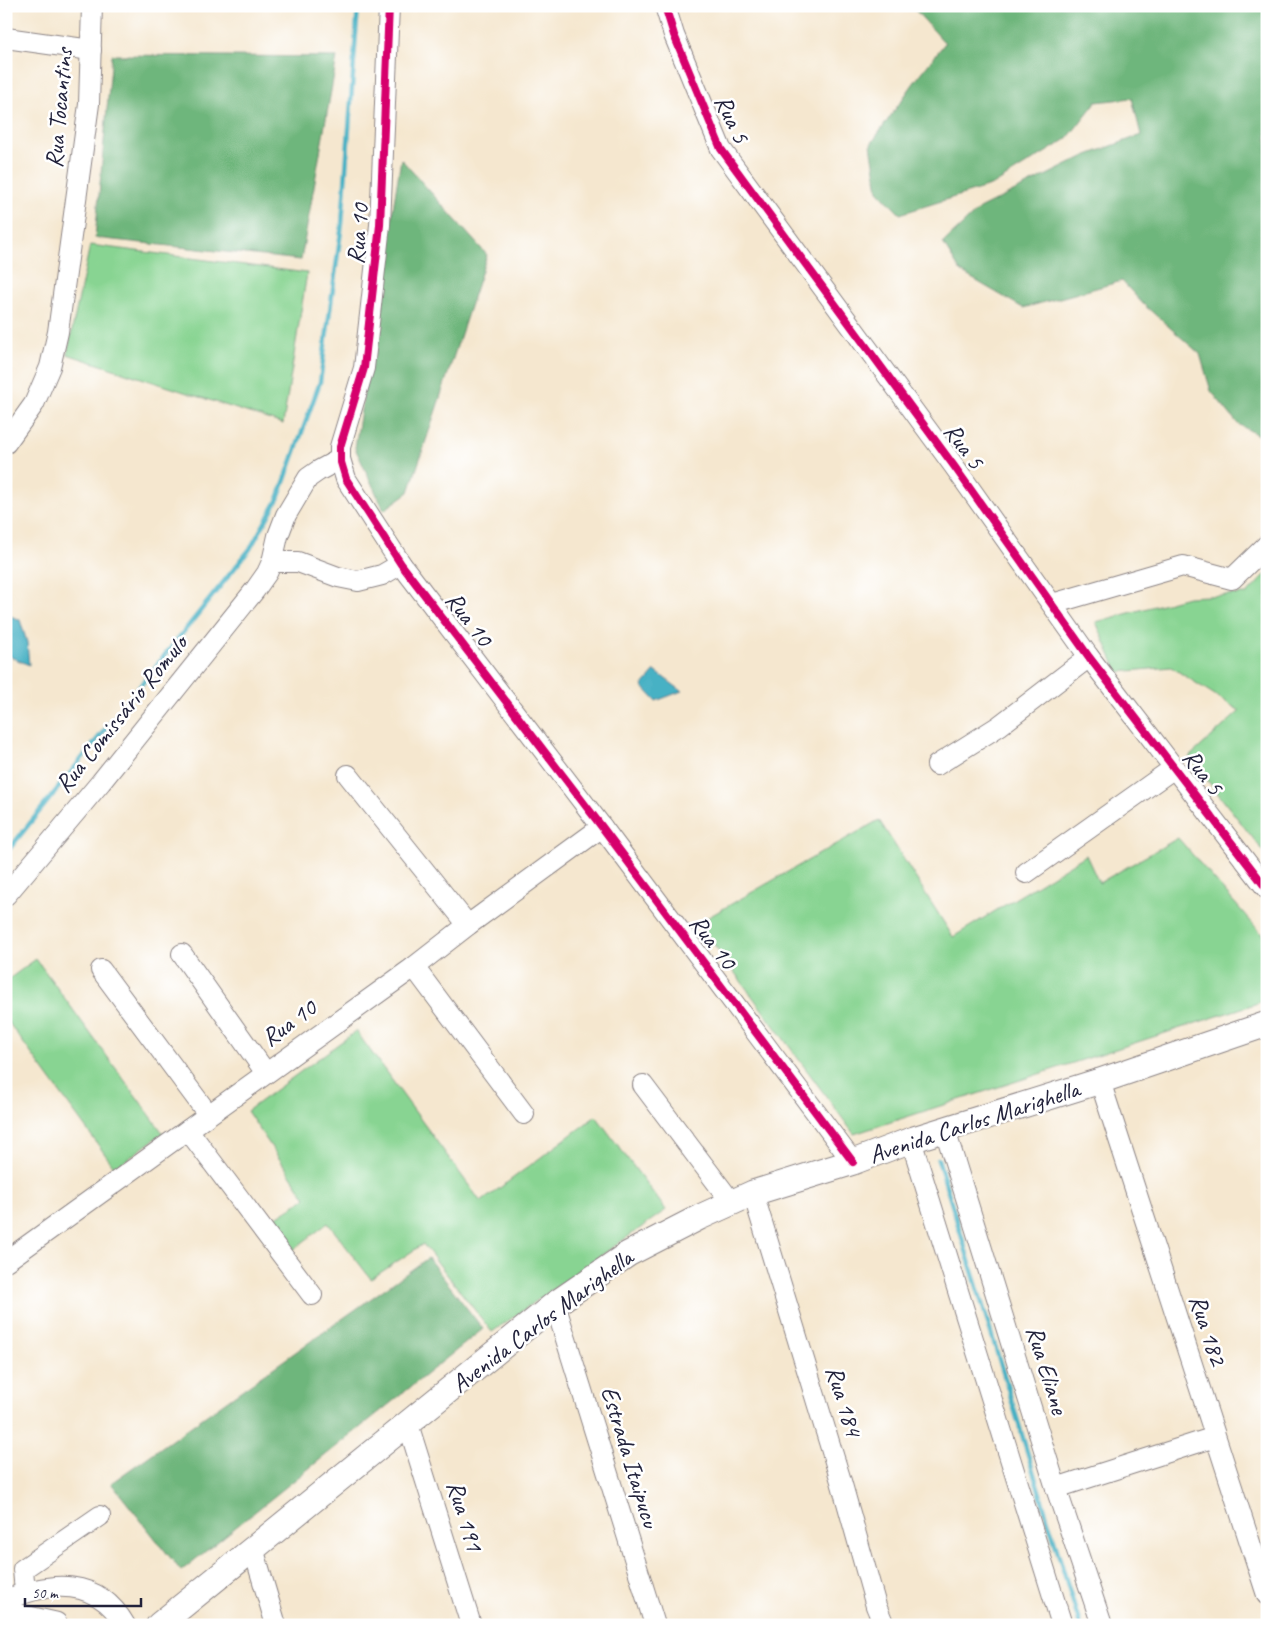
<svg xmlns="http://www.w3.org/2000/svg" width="1273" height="1631" viewBox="0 0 1273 1631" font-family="Caveat,sans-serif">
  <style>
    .green { fill: #88d492; stroke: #557b66 }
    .forest { fill: #6eb67c; stroke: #486c5c }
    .water { fill: #46b1c4; stroke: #346a80 }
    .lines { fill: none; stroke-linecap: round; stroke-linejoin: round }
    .stream { stroke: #46b1c4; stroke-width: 4.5 }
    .minor-casing { stroke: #8c8485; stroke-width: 22 }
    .major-casing { stroke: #8c8485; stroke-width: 27 }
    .minor { stroke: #fff; stroke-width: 20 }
    .major { stroke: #fff; stroke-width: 25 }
    .cycleway-casing { stroke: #fff; stroke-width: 11 }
    .cycleway { stroke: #d6006c; stroke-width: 8 }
    .labels { text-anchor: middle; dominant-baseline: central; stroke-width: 5; stroke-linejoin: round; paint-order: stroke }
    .street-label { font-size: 25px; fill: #22223b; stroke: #fff }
  </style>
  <rect width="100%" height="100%" fill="#fff"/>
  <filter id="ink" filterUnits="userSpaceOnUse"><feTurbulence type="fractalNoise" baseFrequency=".02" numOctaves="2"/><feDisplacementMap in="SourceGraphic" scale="10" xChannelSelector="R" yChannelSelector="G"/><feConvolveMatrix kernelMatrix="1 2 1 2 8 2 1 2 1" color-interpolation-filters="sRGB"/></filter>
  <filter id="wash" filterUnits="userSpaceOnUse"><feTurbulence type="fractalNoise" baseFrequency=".0096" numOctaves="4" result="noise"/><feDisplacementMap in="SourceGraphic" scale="20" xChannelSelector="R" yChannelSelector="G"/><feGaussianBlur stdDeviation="1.12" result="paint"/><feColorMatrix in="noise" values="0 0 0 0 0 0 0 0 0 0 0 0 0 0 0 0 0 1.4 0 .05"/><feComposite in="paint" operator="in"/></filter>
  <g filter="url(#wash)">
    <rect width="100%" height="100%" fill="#f5e7cf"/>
    <g class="green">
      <polygon points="90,245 307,273 283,424 67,354"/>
      <polygon points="1267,573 1267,856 1189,757 1240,711 1171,667 1118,672 1096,622 1188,597 1247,594"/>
      <polygon points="879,820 953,937 1086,855 1099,883 1178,838 1267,940 1267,1000 854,1134 698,923"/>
      <polygon points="36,959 163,1133 115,1168 6,1019 6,981"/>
      <polygon points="356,1031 481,1202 596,1116 666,1210 492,1332 423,1244 371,1279 328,1223 290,1252 267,1223 306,1198 247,1111"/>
    </g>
    <g class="forest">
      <polygon points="909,6 1267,6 1267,440 1238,424 1211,391 1200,354 1143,304 1122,281 1023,308 961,272 943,243 979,209 1085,156 1141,135 1132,98 1096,102 1067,139 993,185 900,214 878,191 871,144 913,84 945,43 916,11"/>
      <polygon points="112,55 337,57 301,260 95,238"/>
      <polygon points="401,159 487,255 409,492 384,510 355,448"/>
      <polygon points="428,1258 483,1329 181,1571 111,1483"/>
    </g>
    <g class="water">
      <polygon points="6,614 20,620 27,642 29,665 6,655"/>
      <polygon points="655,671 682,691 656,701 642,686"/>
    </g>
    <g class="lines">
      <g class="stream">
        <polyline points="6,853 250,549 278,499 320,382 342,224 358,6"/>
        <polyline points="938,1159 1080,1625"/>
      </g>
    </g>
  </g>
  <g filter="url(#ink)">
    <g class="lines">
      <g class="minor-casing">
        <g id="minor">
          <polyline points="389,6 380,225 364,368 340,447 340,459 346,479 401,564 602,827 853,1162"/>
          <polyline points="665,6 674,35 721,149 954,466 1089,657 1267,889"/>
          <polyline points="6,38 91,50"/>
          <polyline points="6,443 34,404 50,367 58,332 89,104 92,6"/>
          <polyline points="272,562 278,536 286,515 308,478 318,471 340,459"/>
          <polyline points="1052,604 1183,566 1232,579 1267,545"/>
          <polyline points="937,765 999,726 1089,657"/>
          <polyline points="348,775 468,925"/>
          <polyline points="1026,873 1174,768"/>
          <polyline points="6,895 101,782 255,590 267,573 272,562 298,562 338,577 358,581 382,575 401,564"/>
          <polyline points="182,954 266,1073"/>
          <polyline points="414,967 524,1114"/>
          <polyline points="101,970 208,1114"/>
          <polyline points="1100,1081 1267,1595"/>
          <polyline points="643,1085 732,1203"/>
          <polyline points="188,1130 312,1295"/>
          <polyline points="945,1130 1056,1488 1102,1625"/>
          <polyline points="911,1140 1062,1625"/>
          <polyline points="753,1193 841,1481 876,1606 884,1625"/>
          <polyline points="6,1261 414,967 468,925 602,827"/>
          <polyline points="555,1304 655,1625"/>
          <polyline points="408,1424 471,1625"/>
          <polyline points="1056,1488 1215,1437"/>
          <polyline points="253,1548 276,1625"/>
          <polyline points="25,1592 23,1569 100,1516"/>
          <path d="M6 1600C50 1581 98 1577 125 1625"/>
        </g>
      </g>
      <g class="major-casing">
        <g id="major">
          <polyline points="6,1614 55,1625"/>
          <polyline points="159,1625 555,1304 628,1254 700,1217 753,1193 853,1162 911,1140 1100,1081 1267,1024"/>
        </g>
      </g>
      <use href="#minor" class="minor"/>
      <use href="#major" class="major"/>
      <g class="cycleway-casing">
        <g id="cycleway">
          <polyline points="389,6 380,225 364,368 340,447 340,459 346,479 401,564 602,827 853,1162"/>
          <polyline points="665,6 674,35 721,149 954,466 1089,657 1267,889"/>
        </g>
      </g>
      <use href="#cycleway" class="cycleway"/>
    </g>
  </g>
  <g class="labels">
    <g class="street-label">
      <text transform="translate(59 108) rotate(-85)">Rua Tocantins</text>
      <text transform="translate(732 119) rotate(65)">Rua 5</text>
      <text transform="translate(358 234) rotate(-85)">Rua 10</text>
      <text transform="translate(964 446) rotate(54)">Rua 5</text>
      <text transform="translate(469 619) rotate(53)">Rua 10</text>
      <text transform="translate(121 714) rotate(-51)">Rua Comissário Romulo</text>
      <text transform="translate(1203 772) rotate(53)">Rua 5</text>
      <text transform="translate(713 942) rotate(53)">Rua 10</text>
      <text transform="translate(289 1023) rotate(-36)">Rua 10</text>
      <text transform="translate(974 1122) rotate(-18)">Avenida Carlos Marighella</text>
      <text transform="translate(542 1321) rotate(-37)">Avenida Carlos Marighella</text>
      <text transform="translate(1208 1330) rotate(72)">Rua 182</text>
      <text transform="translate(1047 1370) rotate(73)">Rua Eliane</text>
      <text transform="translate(844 1401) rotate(73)">Rua 184</text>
      <text transform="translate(630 1457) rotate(73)">Estrada Itaipucu</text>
      <text transform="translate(465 1516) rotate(73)">Rua 191</text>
    </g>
  </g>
  <rect width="1273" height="1631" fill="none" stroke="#fff" stroke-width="25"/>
  <path d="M25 1598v8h116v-8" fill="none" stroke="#22223b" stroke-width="2.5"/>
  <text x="32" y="1598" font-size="15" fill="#22223b" stroke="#ffffff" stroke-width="4" paint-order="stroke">50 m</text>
</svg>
